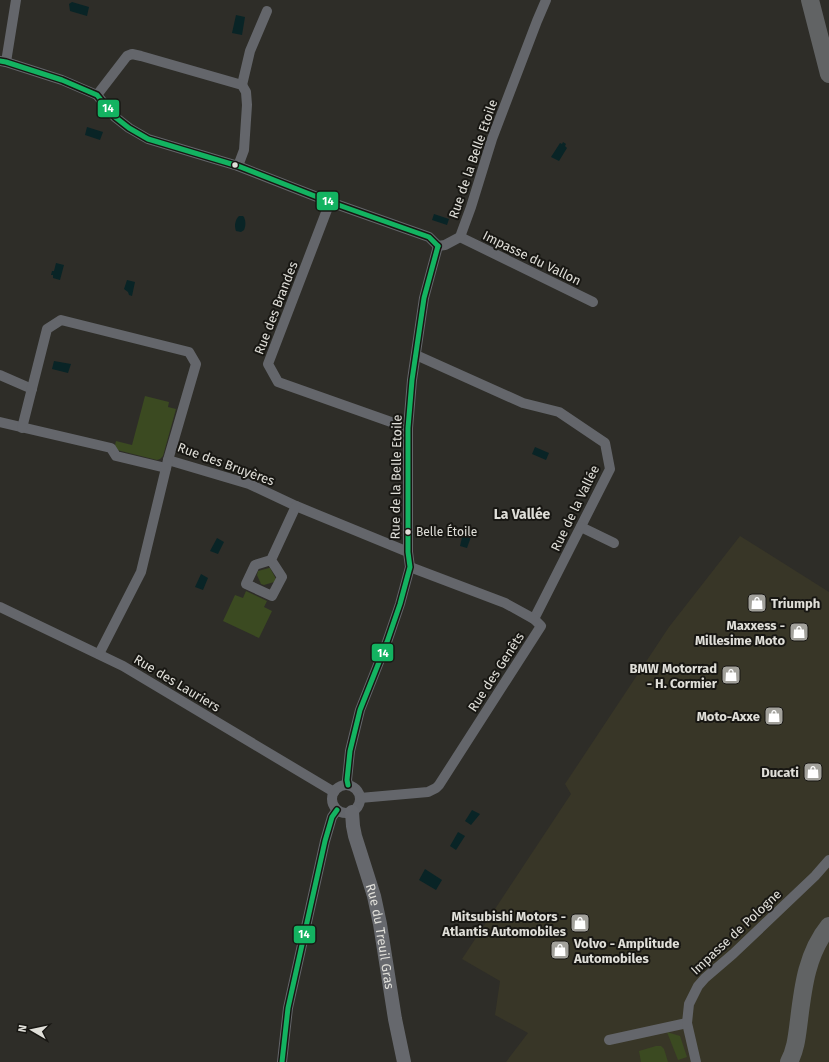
<svg xmlns="http://www.w3.org/2000/svg" width="829" height="1062" viewBox="0 0 829 1062" font-family="'Fira Sans',sans-serif">
  <style>
    .built { fill: #383627 }
    .green { fill: #3b4a21 }
    .water { fill: #092426 }
    .lines { fill: none; stroke-linecap: round; stroke-linejoin: round }
    .street { stroke: #64666b; stroke-width: 10 }
    .secondary { stroke: #66686d; stroke-width: 14 }
    .highway { stroke: #616364; stroke-width: 18 }
    .bus-1-casing { stroke: #181713; stroke-width: 8 }
    .bus-1 { stroke: #13b361; stroke-width: 5 }
    .bus-dot { fill: #e0dfd9; stroke: #181713; stroke-width: 1.5 }
    .labels { text-anchor: middle; dominant-baseline: central; stroke-width: 4; stroke-linejoin: round; paint-order: stroke }
    .bus-label { font-size: 12px; fill: #e0dfd9; stroke: #181713; text-anchor: start }
    .street-label { font-size: 13px; fill: #e0dfd9; stroke: #181713 }
    .poi-label { font-size: 13px; font-weight: bold; fill: #e0dfd9; stroke: #181713; text-anchor: end }
    .neighbourhood-label { font-size: 14px; font-weight: bold; fill: #e0dfd9; stroke: #181713 }
    .line-badge { stroke: #181713; stroke-width: 1.5 }
    .badge-label { font-size: 11px; text-anchor: middle; font-weight: bold; fill: #fff }
  </style>
  <rect width="100%" height="100%" fill="#2e2d28"/>
  <polygon class="built" points="740,536 829,592 829,1062 506,1062 528,1033 495,1015 500,981 462,959 571,794 565,784 669,627"/>
  <g class="green">
    <polygon points="145,396 169,402 168,407 176,409 163,456 160,459 157,460 117,450 115,445 116,441 132,445"/>
    <polygon points="269,568 270,568 276,579 274,582 264,585 261,584 257,575 258,571"/>
    <polygon points="246,591 267,601 264,607 272,611 259,638 223,621 235,595 243,598"/>
    <polygon points="667,1032 680,1036 687,1057 678,1060"/>
    <polygon points="656,1046 661,1046 664,1049 668,1062 641,1062 639,1051"/>
  </g>
  <g class="water">
    <polygon points="72,2 89,7 87,16 70,11 69,4"/>
    <polygon points="236,15 245,17 242,35 232,33"/>
    <polygon points="87,127 103,132 100,140 85,135"/>
    <polygon points="563,142 566,144 565,146 567,148 559,161 551,157 560,143 562,144"/>
    <polygon points="434,214 449,219 447,225 432,220"/>
    <path d="M239 216H243C246 219 246 226 244 230L241 232 236 231C234 226 235 220 239 216Z"/>
    <polygon points="56,263 64,265 60,280 53,278 53,275 51,275 52,271 54,271"/>
    <polygon points="127,280 135,282 132,296 129,295 128,292 124,289"/>
    <polygon points="54,361 71,364 68,373 52,369"/>
    <polygon points="535,447 549,453 546,460 532,454"/>
    <polygon points="464,529 473,531 467,548 460,546"/>
    <polygon points="217,538 224,542 218,554 210,551"/>
    <polygon points="201,574 208,578 203,590 195,587"/>
    <polygon points="472,810 480,814 471,825 465,821"/>
    <polygon points="458,832 465,836 456,850 450,846"/>
    <polygon points="425,869 442,880 436,890 419,880"/>
  </g>
  <g class="lines">
    <g class="street">
      <polyline points="0,61 6,62 62,80 97,95 115,117 129,128 148,139 238,166 330,202 429,237 438,246"/>
      <polyline points="6,62 16,0"/>
      <polyline points="242,85 250,51 267,11"/>
      <polyline points="97,95 127,56 132,54 141,56 242,85 246,92 247,105 244,150 238,166"/>
      <polyline points="330,202 268,364 278,382 408,428"/>
      <polyline points="460,237 593,302"/>
      <polyline points="438,246 445,245 460,237 471,207 492,139 537,21 546,0"/>
      <polyline points="416,355 523,403 559,412 605,443 610,469 534,619"/>
      <polyline points="0,375 32,389"/>
      <polyline points="0,422 111,448 116,456 166,468"/>
      <polyline points="22,428 47,329 61,320 189,352 196,364 168,460 249,484 296,506 408,552"/>
      <polyline points="581,527 614,543"/>
      <polyline points="271,560 282,577 272,596 246,584 255,565 271,560 296,506"/>
      <polyline points="0,607 123,666 334,792"/>
      <polyline points="99,654 141,572 168,460"/>
      <circle cx="346" cy="799" r="14"/>
      <polyline points="348,785 347,780 350,751 360,710 387,642 400,604 410,567 408,552 408,428 412,380 424,298 438,246"/>
      <polyline points="360,798 428,792 436,788 439,785 541,626 534,619 505,603 410,567"/>
      <polyline points="609,1040 687,1023"/>
      <polyline points="282,1062 288,1008 325,841 332,817 337,810"/>
      <polyline points="696,1062 687,1023 689,1004 698,986 705,978 733,954 815,876 829,860"/>
    </g>
    <path class="secondary" id="s1" d="M352 812 353 826 355 836 374 896 380 924 395 1019 404 1062"/>
    <g class="highway">
      <polyline points="810,0 829,74"/>
      <path d="M789 1062C796 1049 797 1035 799 1020 803 987 807 953 829 926"/>
    </g>
    <g class="bus-1-casing">
      <g id="bus-1">
        <polyline points="0,61 6,62 62,80 97,95 115,117 129,128 148,139 238,166 330,202 429,237 438,246"/>
        <polyline points="348,785 347,780 350,751 360,710 387,642 400,604 410,567 408,552 408,428 412,380 424,298 438,246"/>
        <polyline points="282,1062 288,1008 325,841 332,817 337,810"/>
      </g>
    </g>
    <use href="#bus-1" class="bus-1"/>
  </g>
  <defs>
    <g id="shop-square" transform="scale(1)"><rect x="-9" y="-9" width="18" height="18" rx="4" fill="#a2a19b" stroke="#181713"/><path d="M-5-2.5h2.3a2.7 3.5 0 0 1 5.4 0H5L5.5 6h-11ZM-1.5-2.5h3a1.5 2.3 0 0 0-3 0Z" fill="#fff"/></g>
  </defs>
  <g fill-rule="evenodd">
    <use href="#shop-square" x="757" y="603"/>
    <use href="#shop-square" x="799" y="632"/>
    <use href="#shop-square" x="731" y="675"/>
    <use href="#shop-square" x="774" y="716"/>
    <use href="#shop-square" x="813" y="772"/>
    <use href="#shop-square" x="580" y="923"/>
    <use href="#shop-square" x="560" y="950"/>
  </g>
  <g class="bus-dot">
    <circle cx="235" cy="165" r="3.5"/>
    <circle cx="408" cy="532" r="3.5"/>
  </g>
  <g class="labels">
    <g class="bus-label">
      <text x="416" y="532">Belle Étoile</text>
    </g>
    <g class="street-label">
      <text transform="translate(473 159) rotate(-71)">Rue de la Belle Etoile</text>
      <text transform="translate(532 258) rotate(26)">Impasse du Vallon</text>
      <text transform="translate(276 308) rotate(-69)">Rue des Brandes</text>
      <text transform="translate(226 464) rotate(20)">Rue des Bruyères</text>
      <text transform="translate(396 477) rotate(-89)">Rue de la Belle Etoile</text>
      <text transform="translate(575 508) rotate(-64)">Rue de la Vallée</text>
      <text transform="translate(496 672) rotate(-57)">Rue des Genêts</text>
      <text transform="translate(177 683) rotate(31)">Rue des Lauriers</text>
      <text transform="translate(736 932) rotate(-43)">Impasse de Pologne</text>
      <text stroke="none"><textPath href="#s1" startOffset="128">Rue du Treuil Gras</textPath></text>
    </g>
    <g class="poi-label">
      <text x="771" y="603" text-anchor="start">Triumph</text>
      <text x="785" y="625">Maxxess -<tspan x="785" dy="15">Millesime Moto</tspan></text>
      <text x="717" y="668">BMW Motorrad<tspan x="717" dy="15">- H. Cormier</tspan></text>
      <text x="760" y="716">Moto-Axxe</text>
      <text x="799" y="772">Ducati</text>
      <text x="566" y="916">Mitsubishi Motors -<tspan x="566" dy="15">Atlantis Automobiles</tspan></text>
      <text x="574" y="943" text-anchor="start">Volvo - Amplitude<tspan x="574" dy="15">Automobiles</tspan></text>
    </g>
    <g class="neighbourhood-label">
      <text x="522" y="514">La Vallée</text>
    </g>
  </g>
  <g class="line-badge">
    <rect x="97" y="99" width="23" height="19" rx="4" fill="#13b361"/>
    <rect x="316" y="191" width="23" height="20" rx="4" fill="#13b361"/>
    <rect x="371" y="643" width="23" height="19" rx="4" fill="#13b361"/>
    <rect x="293" y="925" width="23" height="19" rx="4" fill="#13b361"/>
  </g>
  <g class="badge-label">
    <text x="108" y="112">14</text>
    <text x="328" y="205">14</text>
    <text x="383" y="657">14</text>
    <text x="304" y="938">14</text>
  </g>
  <g transform="translate(32 1030) rotate(279)" stroke="#181713" stroke-width="3" paint-order="stroke">
  <path d="M0-3L7 15L0 10L-7 15Z" fill="#e0dfd9"/>
  <text y="-6" font-size="11" font-weight="bold" text-anchor="middle" fill="#e0dfd9">N</text>
  </g>
</svg>
